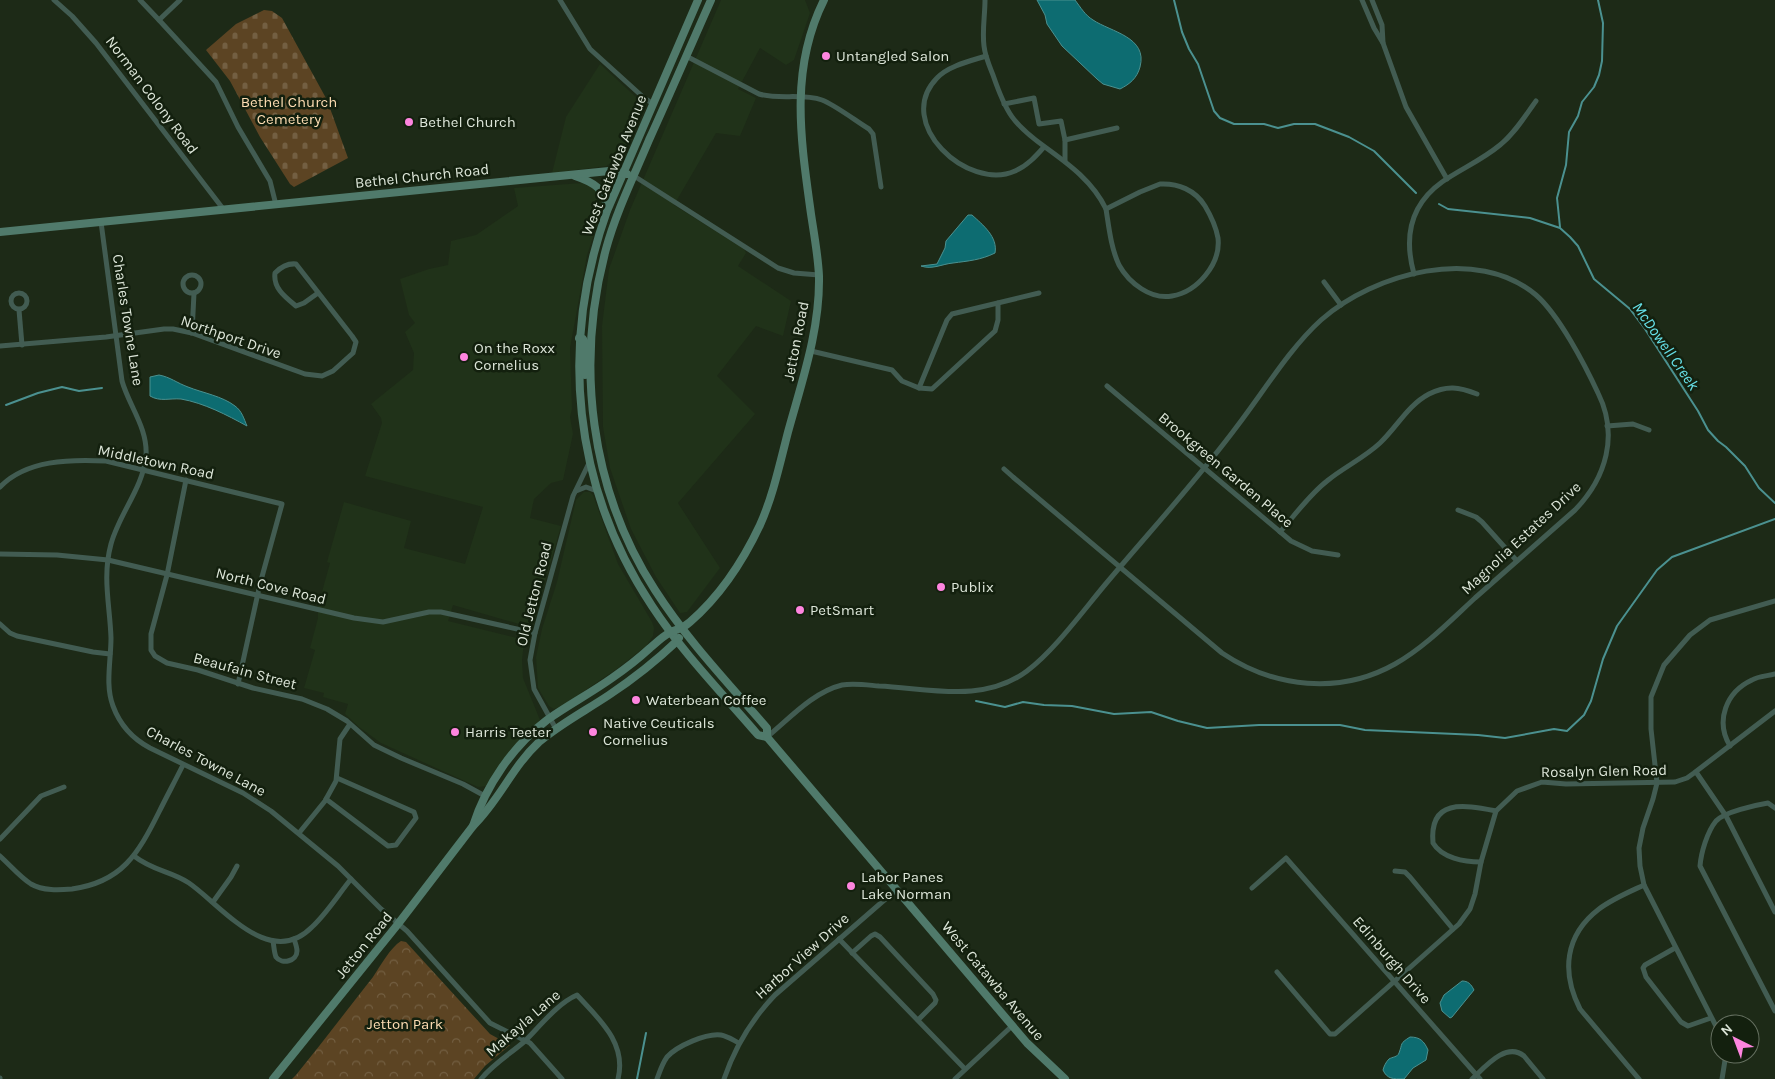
<svg xmlns="http://www.w3.org/2000/svg" width="1775" height="1079" viewBox="0 0 1775 1079" font-family="Karla,sans-serif">
  <style>
    .built { fill: #203219 }
    .forest { fill: url(#forest-crowns) }
    .cemetery { fill: url(#cemetery-stones) }
    .water { fill: #0d6c71; stroke: #4b9190 }
    .lines { fill: none; stroke-linecap: round; stroke-linejoin: round }
    .stream { stroke: #4b9190; stroke-width: 2 }
    .street { stroke: #425c52; stroke-width: 5 }
    .secondary { stroke: #507a6b; stroke-width: 8 }
    .poi-dot { fill: #fe85df; stroke: #13200e; stroke-width: 2 }
    .labels { text-anchor: middle; dominant-baseline: central; stroke-width: 5; stroke-linejoin: round; paint-order: stroke }
    .poi-label { font-size: 15px; fill: #dde6d9; stroke: #13200e; text-anchor: start }
    .street-label { font-size: 15px; fill: #dde6d9; stroke: #13200e }
    .park-label { font-size: 15px; fill: #feddb3; stroke: #13200e }
    .water-label { font-size: 16px; font-style: italic; fill: #66e0e8; stroke: #13200e }
  </style>
  <defs>
    <pattern id="forest-crowns" width="20" height="18" patternUnits="userSpaceOnUse" patternTransform="scale(1.25)"><rect width="20" height="18" fill="#5c4423"/><path d="M2 6a3 3 0 1 1 6 0M12 15a3 3 0 1 1 6 0" fill="none" stroke="#735f42"/></pattern>
    <pattern id="cemetery-stones" width="16" height="16" patternUnits="userSpaceOnUse" patternTransform="scale(1.25)"><rect width="16" height="16" fill="#5c4423"/><path d="M2 7V4a2 2 0 0 1 4 0v3zM10 15v-3a2 2 0 0 1 4 0v3z" fill="#735f42"/></pattern>
  </defs>
  <rect width="100%" height="100%" fill="#1d2a17"/>
  <g class="built">
    <polygon points="721,0 805,0 810,13 794,60 786,65 760,48 738,89 756,98 740,136 716,133 674,205 744,249 746,253 738,266 791,301 783,336 756,326 717,376 755,414 678,503 720,568 687,612 680,613 656,577 631,529 610,468 603,427 602,326 609,269 630,210"/>
    <polygon points="600,64 639,100 642,105 622,156 606,166 552,173 566,117"/>
    <polygon points="582,183 591,187 598,193 602,204 601,213 587,255 570,348 572,409 570,417 573,434 563,480 551,483 534,499 530,518 561,526 534,620 526,626 453,605 448,621 521,639 524,642 522,660 523,678 540,720 504,759 486,786 478,787 381,743 359,727 345,714 348,704 323,697 324,693 304,688 315,650 310,648 318,618 318,606 330,563 327,562 344,502 411,521 404,548 465,564 483,507 365,476 382,423 381,418 371,404 413,370 414,353 405,332 415,323 409,315 400,279 429,269 448,265 451,241 476,235 518,206 514,188"/>
    <polygon points="584,492 590,492 593,495 618,564 652,622 654,628 653,636 646,646 618,668 562,706 554,709 549,706 538,688 536,657 542,629 557,582 576,500"/>
  </g>
  <path class="forest" d="M401 941 406 942 490 1034 510 1045 485 1066 474 1079H292L296 1075C322 1043 347 1010 373 977 381 965 390 948 401 941Z"/>
  <polygon class="cemetery" points="264,10 272,11 282,18 327,100 348,158 294,187 290,184 260,137 230,81 206,50 236,24"/>
  <g class="water">
    <path d="M1037 0H1075C1081 8 1085 15 1093 20 1111 32 1148 37 1140 67 1137 78 1130 84 1120 89L1103 84 1097 79 1062 46 1047 24 1045 15Z"/>
    <path d="M968 215H972C983 225 998 237 995 253 981 260 968 261 953 263 942 264 932 270 921 266L937 264 945 248 946 241Z"/>
    <path d="M159 375C170 377 177 383 188 387 203 393 222 396 235 406 242 411 244 419 247 426 227 415 204 403 181 399 170 398 160 402 150 396V377Z"/>
    <path d="M1462 981C1468 981 1471 984 1474 990L1452 1017 1450 1018 1442 1011 1440 1003 1444 995Z"/>
    <path d="M1410 1037C1420 1037 1424 1041 1428 1050L1426 1060 1413 1068 1404 1079C1393 1079 1387 1079 1383 1070 1384 1066 1386 1062 1389 1059 1392 1057 1398 1057 1399 1053 1403 1043 1399 1044 1410 1037Z"/>
  </g>
  <g class="lines">
    <g class="stream">
      <polyline points="1174,0 1182,32 1189,49 1198,64 1214,111 1220,118 1234,124 1264,124 1278,128 1294,124 1315,124 1349,137 1374,151 1416,193"/>
      <polyline points="1439,204 1448,209 1530,218 1560,228 1570,237 1578,246 1594,279 1630,309 1645,329 1698,411 1708,430 1718,441 1726,447 1745,466 1759,488 1775,503"/>
      <polyline points="1560,227 1557,198 1566,165 1569,132 1578,116 1582,102 1594,87 1599,75 1602,61 1603,23 1598,0"/>
      <polyline points="6,405 38,393 62,387 79,391 102,388"/>
      <polyline points="976,701 1005,707 1023,702 1044,705 1072,706 1114,714 1151,712 1178,721 1207,728 1259,725 1340,725 1365,730 1478,735 1505,738 1554,729 1567,731 1584,715 1591,701 1603,659 1617,626 1657,570 1672,557 1775,519"/>
      <polyline points="637,1079 646,1033"/>
    </g>
    <g class="street">
      <polyline points="54,0 72,16 96,43 224,210"/>
      <polyline points="140,0 159,20 180,0"/>
      <polyline points="560,0 590,49 643,97 653,104"/>
      <path d="M985 0C985 15 982 31 984 46 985 56 989 65 993 75 1006 113 1013 124 1045 147 1070 165 1093 182 1106 209"/>
      <polyline points="1362,0 1374,28 1383,43 1406,107 1447,179"/>
      <polyline points="1372,0 1382,25 1383,43"/>
      <polyline points="159,20 216,82 238,127 270,181 276,205"/>
      <path d="M686 56 759 94C779 100 802 93 822 100 835 105 856 121 869 129L873 134 881 187"/>
      <path d="M986 56C970 61 948 66 937 78 893 123 968 192 1015 171 1027 166 1036 156 1044 147"/>
      <polyline points="1004,104 1034,98 1039,124 1061,121 1065,140 1117,128"/>
      <polyline points="1065,140 1065,161"/>
      <polyline points="634,176 778,268 794,273 819,275"/>
      <path d="M1160 184C1178 183 1195 190 1205 206 1211 216 1216 227 1218 238 1221 264 1197 292 1172 296 1151 300 1129 283 1119 265 1111 248 1109 228 1106 209L1140 192Z"/>
      <path d="M101 222 122 381C129 406 148 428 146 456 143 488 119 514 111 544 102 577 110 606 111 638 111 661 105 685 113 706 120 725 133 739 150 748L243 793 271 811 338 866 381 909 407 931 490 1023 530 1043 562 1079"/>
      <path d="M1414 274C1404 238 1410 205 1442 182 1461 169 1482 160 1500 145 1515 133 1525 116 1536 101"/>
      <circle cx="192" cy="284" r="9"/>
      <polyline points="1324,282 1341,305"/>
      <circle cx="19" cy="301" r="8"/>
      <polyline points="19,310 22,345"/>
      <polyline points="192,333 194,293"/>
      <path d="M0 346 106 337 164 329H173L192 333 305 374 322 376 333 371 353 353 356 342 352 336 296 264C287 263 281 267 275 273 273 288 285 297 296 306L304 303 318 293"/>
      <polyline points="811,351 892,370 902,381 919,388 947,320 952,314 1039,293"/>
      <polyline points="1107,386 1291,541 1312,551 1338,555"/>
      <polyline points="919,388 932,389 995,331 998,320 998,303"/>
      <polyline points="1607,426 1633,424 1649,430"/>
      <polyline points="186,480 167,575 151,634 151,650 155,656 167,663 198,670 253,688 302,699 327,709 347,721 374,745 401,758 463,784 485,796"/>
      <path d="M0 487C26 460 70 459 106 461L282 504 260 584 238 684"/>
      <polyline points="576,491 586,487 597,491"/>
      <polyline points="1458,510 1476,517 1482,522 1517,561"/>
      <path d="M1280 532C1295 515 1309 495 1327 481 1344 467 1364 458 1380 443 1397 427 1408 405 1429 394 1447 385 1459 387 1477 394"/>
      <polyline points="0,554 57,555 108,560 354,618 383,622 429,612 441,612 535,633"/>
      <polyline points="0,624 10,633 17,636 93,652 110,654"/>
      <polyline points="556,729 534,689 530,660 535,633 573,496 589,463"/>
      <path d="M767 737C789 719 813 692 842 685 854 683 867 685 879 686 928 688 983 704 1027 671 1056 649 1085 608 1109 580 1152 529 1198 479 1238 425 1264 391 1290 348 1321 320 1374 273 1477 245 1536 295 1559 315 1585 365 1598 393 1619 435 1606 478 1575 510 1541 540 1508 569 1475 598 1450 621 1425 647 1395 664 1340 695 1274 688 1222 653L1013 477 1004 469"/>
      <path d="M1730 746C1715 721 1726 692 1752 680 1758 676 1768 676 1775 674"/>
      <polyline points="1696,772 1726,816 1775,912"/>
      <polyline points="326,799 388,846 396,845 416,818 414,812 337,778"/>
      <path d="M1775 808 1768 803C1756 805 1724 812 1716 821 1707 832 1701 853 1700 866L1775 1011"/>
      <polyline points="299,833 325,801 336,781 340,739 350,724"/>
      <polyline points="0,839 41,796 64,787"/>
      <path d="M0 856C10 865 20 877 31 884 43 891 59 890 72 889 122 882 138 854 159 812 167 796 175 781 183 765"/>
      <path d="M134 856C153 871 171 871 189 883 222 906 270 970 312 927 327 913 338 895 351 879"/>
      <path d="M1481 862C1464 862 1442 858 1433 843 1429 798 1464 805 1496 811"/>
      <polyline points="1395,871 1405,872 1410,877 1453,929"/>
      <polyline points="1252,888 1286,858 1480,1079"/>
      <polyline points="213,902 231,877 237,866"/>
      <polyline points="839,939 965,1069"/>
      <path d="M273 941C274 946 274 952 276 957 282 965 297 961 297 951 297 947 295 942 294 939"/>
      <polyline points="1675,948 1645,965 1643,968 1646,977 1681,1022 1688,1026 1711,1018"/>
      <polyline points="852,953 871,936 875,934 880,937 933,994 936,1000 935,1003 918,1020"/>
      <polyline points="1277,972 1330,1034 1335,1034 1459,924 1470,909 1475,894 1481,862 1496,811 1517,791 1542,782 1566,784 1675,782 1687,778 1694,773 1775,711"/>
      <polyline points="1720,1034 1644,885 1640,866 1639,848 1643,828 1653,799 1657,783 1651,729 1651,697 1664,665 1690,635 1710,620 1775,601"/>
      <polyline points="0,1078 0,1079"/>
      <path d="M481 1079C493 1064 510 1054 525 1041 540 1026 558 1003 577 995 599 1019 627 1043 618 1079"/>
      <path d="M657 1079C660 1071 662 1064 667 1057 677 1046 706 1033 721 1035 727 1036 733 1040 739 1043"/>
      <path d="M724 1079C735 1047 751 1020 775 995L897 889"/>
      <polyline points="955,1079 1013,1025"/>
      <path d="M1472 1079C1484 1068 1506 1041 1524 1056L1543 1079"/>
      <path d="M1639 1079 1580 1009C1561 972 1565 935 1599 909 1612 899 1629 892 1644 885"/>
      <polyline points="1722,1079 1726,1054"/>
    </g>
    <g class="secondary">
      <path d="M698 0 607 211C559 345 573 487 652 606 682 652 722 693 758 735L767 737 1027 1043 1065 1079"/>
      <path d="M711 0C690 47 670 94 649 140 634 176 616 212 606 249 575 364 590 490 655 590 687 640 728 683 767 728V737"/>
      <path d="M575 176C593 182 606 189 607 210"/>
      <polyline points="0,232 609,171 627,174"/>
      <polyline points="579,338 583,339 585,343 585,375"/>
      <path d="M473 826C486 785 513 746 547 720 568 705 591 693 612 678 625 669 638 659 650 648 656 643 662 637 669 633 677 628 680 631 690 622 720 596 743 561 760 525 773 496 780 463 788 432 802 381 820 330 819 276 818 255 814 234 811 214 801 141 789 70 824 0"/>
      <path d="M273 1079 398 924 473 826C499 801 512 767 539 742 560 724 585 711 609 695 633 679 656 661 677 641L679 638"/>
    </g>
  </g>
  <g class="poi-dot">
    <circle cx="826" cy="56" r="5"/>
    <circle cx="409" cy="122" r="5"/>
    <circle cx="464" cy="357" r="5"/>
    <circle cx="941" cy="587" r="5"/>
    <circle cx="800" cy="610" r="5"/>
    <circle cx="636" cy="700" r="5"/>
    <circle cx="455" cy="732" r="5"/>
    <circle cx="593" cy="732" r="5"/>
    <circle cx="851" cy="886" r="5"/>
  </g>
  <g class="labels">
    <g class="poi-label">
      <text x="836" y="56">Untangled Salon</text>
      <text x="419" y="122">Bethel Church</text>
      <text x="474" y="348">On the Roxx<tspan x="474" dy="17">Cornelius</tspan></text>
      <text x="951" y="587">Publix</text>
      <text x="810" y="610">PetSmart</text>
      <text x="646" y="700">Waterbean Coffee</text>
      <text x="603" y="723">Native Ceuticals<tspan x="603" dy="17">Cornelius</tspan></text>
      <text x="465" y="732">Harris Teeter</text>
      <text x="861" y="877">Labor Panes<tspan x="861" dy="17">Lake Norman</tspan></text>
    </g>
    <g class="street-label">
      <text transform="translate(152 95) rotate(53)">Norman Colony Road</text>
      <text transform="translate(614 165) rotate(-68)">West Catawba Avenue</text>
      <text transform="translate(422 176) rotate(-6)">Bethel Church Road</text>
      <text transform="translate(128 320) rotate(81)">Charles Towne Lane</text>
      <text transform="translate(231 337) rotate(19)">Northport Drive</text>
      <text transform="translate(796 341) rotate(-79)">Jetton Road</text>
      <text transform="translate(156 462) rotate(12)">Middletown Road</text>
      <text transform="translate(1226 470) rotate(40)">Brookgreen Garden Place</text>
      <text transform="translate(1521 538) rotate(-43)">Magnolia Estates Drive</text>
      <text transform="translate(271 586) rotate(14)">North Cove Road</text>
      <text transform="translate(534 594) rotate(-76)">Old Jetton Road</text>
      <text transform="translate(245 671) rotate(15)">Beaufain Street</text>
      <text transform="translate(206 761) rotate(28)">Charles Towne Lane</text>
      <text transform="translate(1604 771) rotate(-1)">Rosalyn Glen Road</text>
      <text transform="translate(364 945) rotate(-51)">Jetton Road</text>
      <text transform="translate(802 956) rotate(-42)">Harbor View Drive</text>
      <text transform="translate(1392 960) rotate(49)">Edinburgh Drive</text>
      <text transform="translate(993 981) rotate(50)">West Catawba Avenue</text>
      <text transform="translate(523 1023) rotate(-41)">Makayla Lane</text>
    </g>
    <g class="park-label">
      <text x="289" y="102">Bethel Church<tspan x="289" dy="17">Cemetery</tspan></text>
      <text x="405" y="1024">Jetton Park</text>
    </g>
    <g class="water-label">
      <text transform="translate(1666 346) rotate(55)">McDowell Creek</text>
    </g>
  </g>
  <g transform="translate(1735 1039) rotate(318)"><circle r="24" fill="#13200e" stroke="#646f5f"/>
  <path d="M0-4L9 19L0 12L-9 19Z" fill="#fe85df"/>
  <text y="-8" font-size="14" font-weight="bold" text-anchor="middle" fill="#dde6d9">N</text>
  </g>
</svg>
